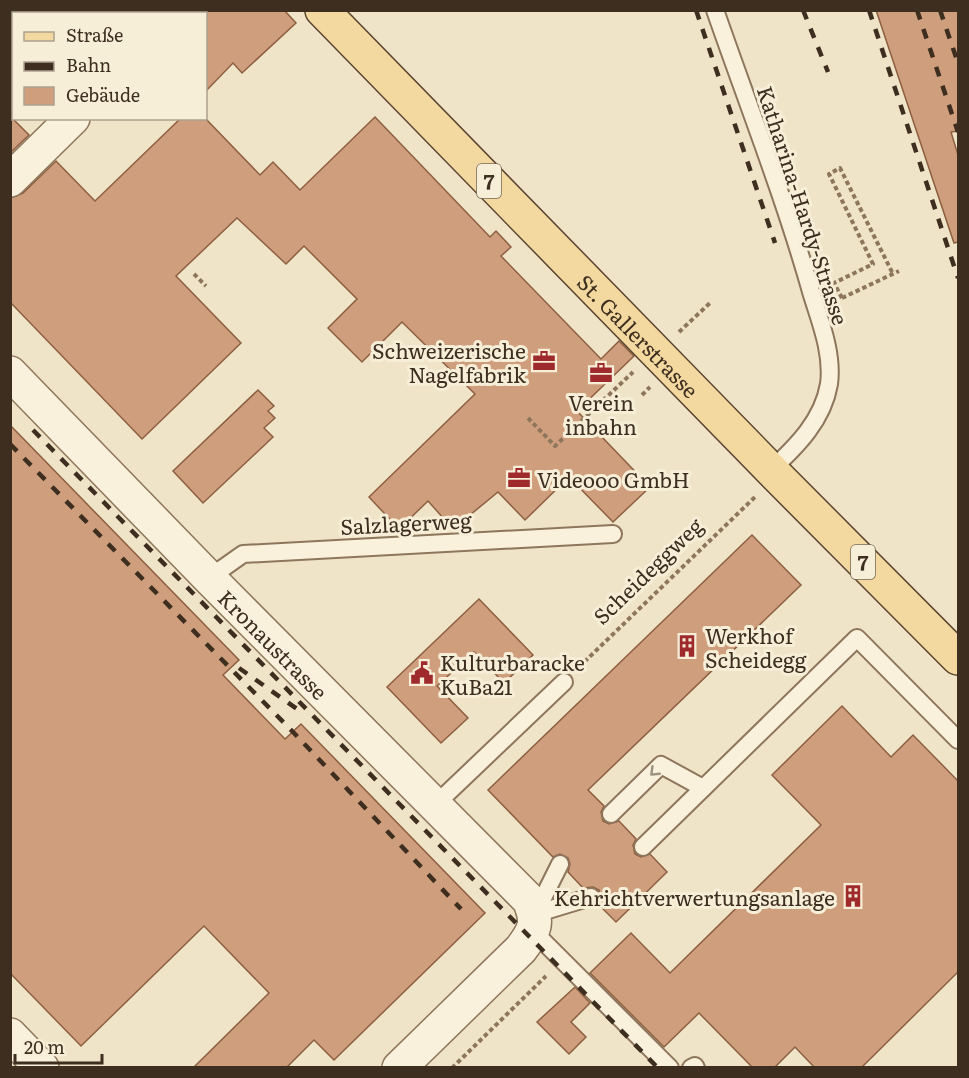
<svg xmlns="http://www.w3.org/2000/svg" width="969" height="1078" viewBox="0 0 969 1078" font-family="Literata,serif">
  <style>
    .building { fill: #cf9f7d; stroke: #8d5f41; stroke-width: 1.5 }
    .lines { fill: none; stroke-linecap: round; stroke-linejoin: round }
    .service-casing { stroke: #8d765c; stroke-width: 20 }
    .minor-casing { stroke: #8d765c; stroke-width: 36 }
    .tertiary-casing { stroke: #8d765c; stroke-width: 36 }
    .primary-casing { stroke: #5b4430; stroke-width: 36 }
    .path { stroke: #8d765c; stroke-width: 4; stroke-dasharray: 4.5 3; stroke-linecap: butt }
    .service { stroke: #faf1dc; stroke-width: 16 }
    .minor { stroke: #faf1dc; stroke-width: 33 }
    .tertiary { stroke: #faf1dc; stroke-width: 33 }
    .primary { stroke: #f3d9a0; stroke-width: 33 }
    .rail { stroke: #3d2e20; stroke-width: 4.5; stroke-dasharray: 10 10; stroke-linecap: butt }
    .oneway { stroke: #9c907e }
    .labels { text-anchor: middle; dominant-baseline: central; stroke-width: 6; stroke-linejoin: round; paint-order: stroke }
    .shield { fill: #f7eed8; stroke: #756857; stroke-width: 1.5 }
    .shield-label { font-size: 20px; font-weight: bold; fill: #3d2e20 }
    .street-label { font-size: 21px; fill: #3d2e20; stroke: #f7eed8 }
    .poi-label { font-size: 21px; fill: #3d2e20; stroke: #f7eed8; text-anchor: start }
  </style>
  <rect width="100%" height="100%" fill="#f0e4c8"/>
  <g class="building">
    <polygon points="206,10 284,10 296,23 242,73 233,63 206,91"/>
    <polygon points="876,10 958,10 958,131 951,132 958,155 958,242 954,243"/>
    <polygon points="10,116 29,135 10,153"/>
    <polygon points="375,117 490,237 496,231 511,247 501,256 601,359 619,341 634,356 577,411 650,487 613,522 569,477 525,520 498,492 453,529 428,501 399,529 369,497 475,394 402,322 362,362 328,328 357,299 304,246 286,264 237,218 176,276 241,343 142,439 10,302 10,198 23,193 56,161 95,201 181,118 205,118 260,175 273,162 300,190"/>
    <polygon points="258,390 274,406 268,411 275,418 264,428 273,437 203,503 173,471"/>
    <polygon points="10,425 239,660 223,675 285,739 301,724 485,913 334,1060 314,1040 286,1068 193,1068 269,993 204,926 81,1046 10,973"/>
    <polygon points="752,535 801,585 588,790 604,806 601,812 603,821 609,824 619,821 636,839 633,845 635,854 641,857 650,854 667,872 616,922 598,904 601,899 599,890 593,887 583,888 568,872 570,864 568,858 560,854 553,857 488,790"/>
    <polygon points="479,599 533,655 504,683 474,652 437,686 468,718 441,743 387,687"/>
    <polygon points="842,706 891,757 913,735 958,781 958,972 861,1068 815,1068 795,1047 774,1068 753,1068 699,1013 664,1047 590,973 631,933 670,973 821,825 772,775"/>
    <polygon points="575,987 590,1003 571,1022 586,1037 569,1054 537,1022"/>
  </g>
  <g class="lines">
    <g class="service-casing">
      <g id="service">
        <path d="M715 10C748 105 785 199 812 295 821 324 833 354 829 384 823 420 797 446 771 470"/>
        <polyline points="209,578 243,554 613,534"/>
        <polyline points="435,805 564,682"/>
        <polyline points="611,814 661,765 703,788"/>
        <polyline points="643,847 857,638 958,740"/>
        <polyline points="535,914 591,897"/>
        <polyline points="535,914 560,864"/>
        <polyline points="533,931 670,1068"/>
        <polyline points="691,1068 695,1066 696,1068"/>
      </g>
    </g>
    <g class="minor-casing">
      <g id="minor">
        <polyline points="179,14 182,10"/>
        <polyline points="10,180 73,118"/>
        <path id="s1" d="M10 373 209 578 529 900C539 923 535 930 521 949L399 1068"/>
      </g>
    </g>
    <g class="tertiary-casing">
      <polyline id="tertiary" points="10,1035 42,1068"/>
    </g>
    <g class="primary-casing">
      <g id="primary">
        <path id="s2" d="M322 10 776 475 958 658"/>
      </g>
    </g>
    <g class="path">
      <polyline points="194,274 206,286"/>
      <polyline points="842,298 834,283 873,264 829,174 840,168 893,274"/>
      <polyline points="842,298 899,271"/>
      <polyline points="679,332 711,302"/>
      <polyline points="642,395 650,387"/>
      <polyline points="528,418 555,446 633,372"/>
      <polyline points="579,667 755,497"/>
      <polyline points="452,1068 546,976"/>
    </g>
    <use href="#service" class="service"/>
    <use href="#minor" class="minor"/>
    <use href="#tertiary" class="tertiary"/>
    <use href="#primary" class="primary"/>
    <g class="rail">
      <polyline points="696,10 775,243"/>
      <polyline points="803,10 828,72"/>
      <polyline points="869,10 958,278"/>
      <polyline points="917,10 958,132"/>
      <polyline points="940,10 958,63"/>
      <polyline points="33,430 658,1068"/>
      <polyline points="10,444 293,732 461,909"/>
      <polyline points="239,668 300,711"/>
    </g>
  </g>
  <defs><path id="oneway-chevron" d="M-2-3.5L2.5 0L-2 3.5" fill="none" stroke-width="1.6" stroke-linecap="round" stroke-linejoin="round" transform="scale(1.5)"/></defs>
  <use class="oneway" href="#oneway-chevron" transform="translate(654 772) rotate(136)"/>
  <defs>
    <g id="office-bare" transform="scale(1.8)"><path d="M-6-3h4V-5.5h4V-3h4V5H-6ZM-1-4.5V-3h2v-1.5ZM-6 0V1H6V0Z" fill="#9e2a2b" stroke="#f7eed8" stroke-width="2.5" paint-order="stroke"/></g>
    <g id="building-bare" transform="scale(1.8)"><path d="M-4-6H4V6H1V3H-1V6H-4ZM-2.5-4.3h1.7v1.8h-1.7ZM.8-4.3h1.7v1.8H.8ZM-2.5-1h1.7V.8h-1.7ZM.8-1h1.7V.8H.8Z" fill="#9e2a2b" stroke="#f7eed8" stroke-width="2.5" paint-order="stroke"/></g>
    <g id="civic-bare" transform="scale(1.8)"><path d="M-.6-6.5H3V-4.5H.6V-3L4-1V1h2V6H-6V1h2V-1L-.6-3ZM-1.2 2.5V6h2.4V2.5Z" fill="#9e2a2b" stroke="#f7eed8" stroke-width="2.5" paint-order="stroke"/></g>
  </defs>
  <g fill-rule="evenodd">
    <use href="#office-bare" x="544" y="361"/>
    <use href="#office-bare" x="601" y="373"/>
    <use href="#office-bare" x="519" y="478"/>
    <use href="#building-bare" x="687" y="646"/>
    <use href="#civic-bare" x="422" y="673"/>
    <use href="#building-bare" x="853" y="896"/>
  </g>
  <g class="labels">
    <g class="shield">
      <rect x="477" y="164" width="24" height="34" rx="4.5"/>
      <rect x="851" y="545" width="24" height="34" rx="4.5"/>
    </g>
    <g class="shield-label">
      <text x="489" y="181">7</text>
      <text x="863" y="562">7</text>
    </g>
    <g class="street-label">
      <text transform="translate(804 205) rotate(72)">Katharina-Hardy-Strasse</text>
      <text stroke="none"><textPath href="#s2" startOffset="454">St. Gallerstrasse</textPath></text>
      <text transform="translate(406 522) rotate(-3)">Salzlagerweg</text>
      <text transform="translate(647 570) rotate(-44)">Scheideggweg</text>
      <text stroke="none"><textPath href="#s1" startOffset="378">Kronaustrasse</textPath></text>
    </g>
    <g class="poi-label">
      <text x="526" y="349" text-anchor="end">Schweizerische<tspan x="526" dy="24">Nagelfabrik</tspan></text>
      <text x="601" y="401" text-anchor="middle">Verein<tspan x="601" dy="24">inbahn</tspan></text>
      <text x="537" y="478">Videooo GmbH</text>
      <text x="705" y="634">Werkhof<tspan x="705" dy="24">Scheidegg</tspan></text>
      <text x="440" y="661">Kulturbaracke<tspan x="440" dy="24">KuBa21</tspan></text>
      <text x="835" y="896" text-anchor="end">Kehrichtverwertungsanlage</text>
    </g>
  </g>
  <rect width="969" height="1078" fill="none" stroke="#3d2e20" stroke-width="24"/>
  <rect x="12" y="12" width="195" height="108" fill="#f7eed8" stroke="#ada18e" stroke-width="1.5"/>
  <rect x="24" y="32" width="30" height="9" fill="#f3d9a0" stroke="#ada18e" stroke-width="1.5"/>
  <text x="66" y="42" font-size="18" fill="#3d2e20">Straße</text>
  <rect x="24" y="62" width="30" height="9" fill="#3d2e20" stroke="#ada18e" stroke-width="1.5"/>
  <text x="66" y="72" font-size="18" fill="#3d2e20">Bahn</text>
  <rect x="24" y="87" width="30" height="18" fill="#cf9f7d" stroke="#ada18e" stroke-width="1.5"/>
  <text x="66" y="102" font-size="18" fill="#3d2e20">Gebäude</text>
  <path d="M15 1054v9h87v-9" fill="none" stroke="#3d2e20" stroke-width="3"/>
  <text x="24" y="1054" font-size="18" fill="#3d2e20" stroke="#f7eed8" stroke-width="4.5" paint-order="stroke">20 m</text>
</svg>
